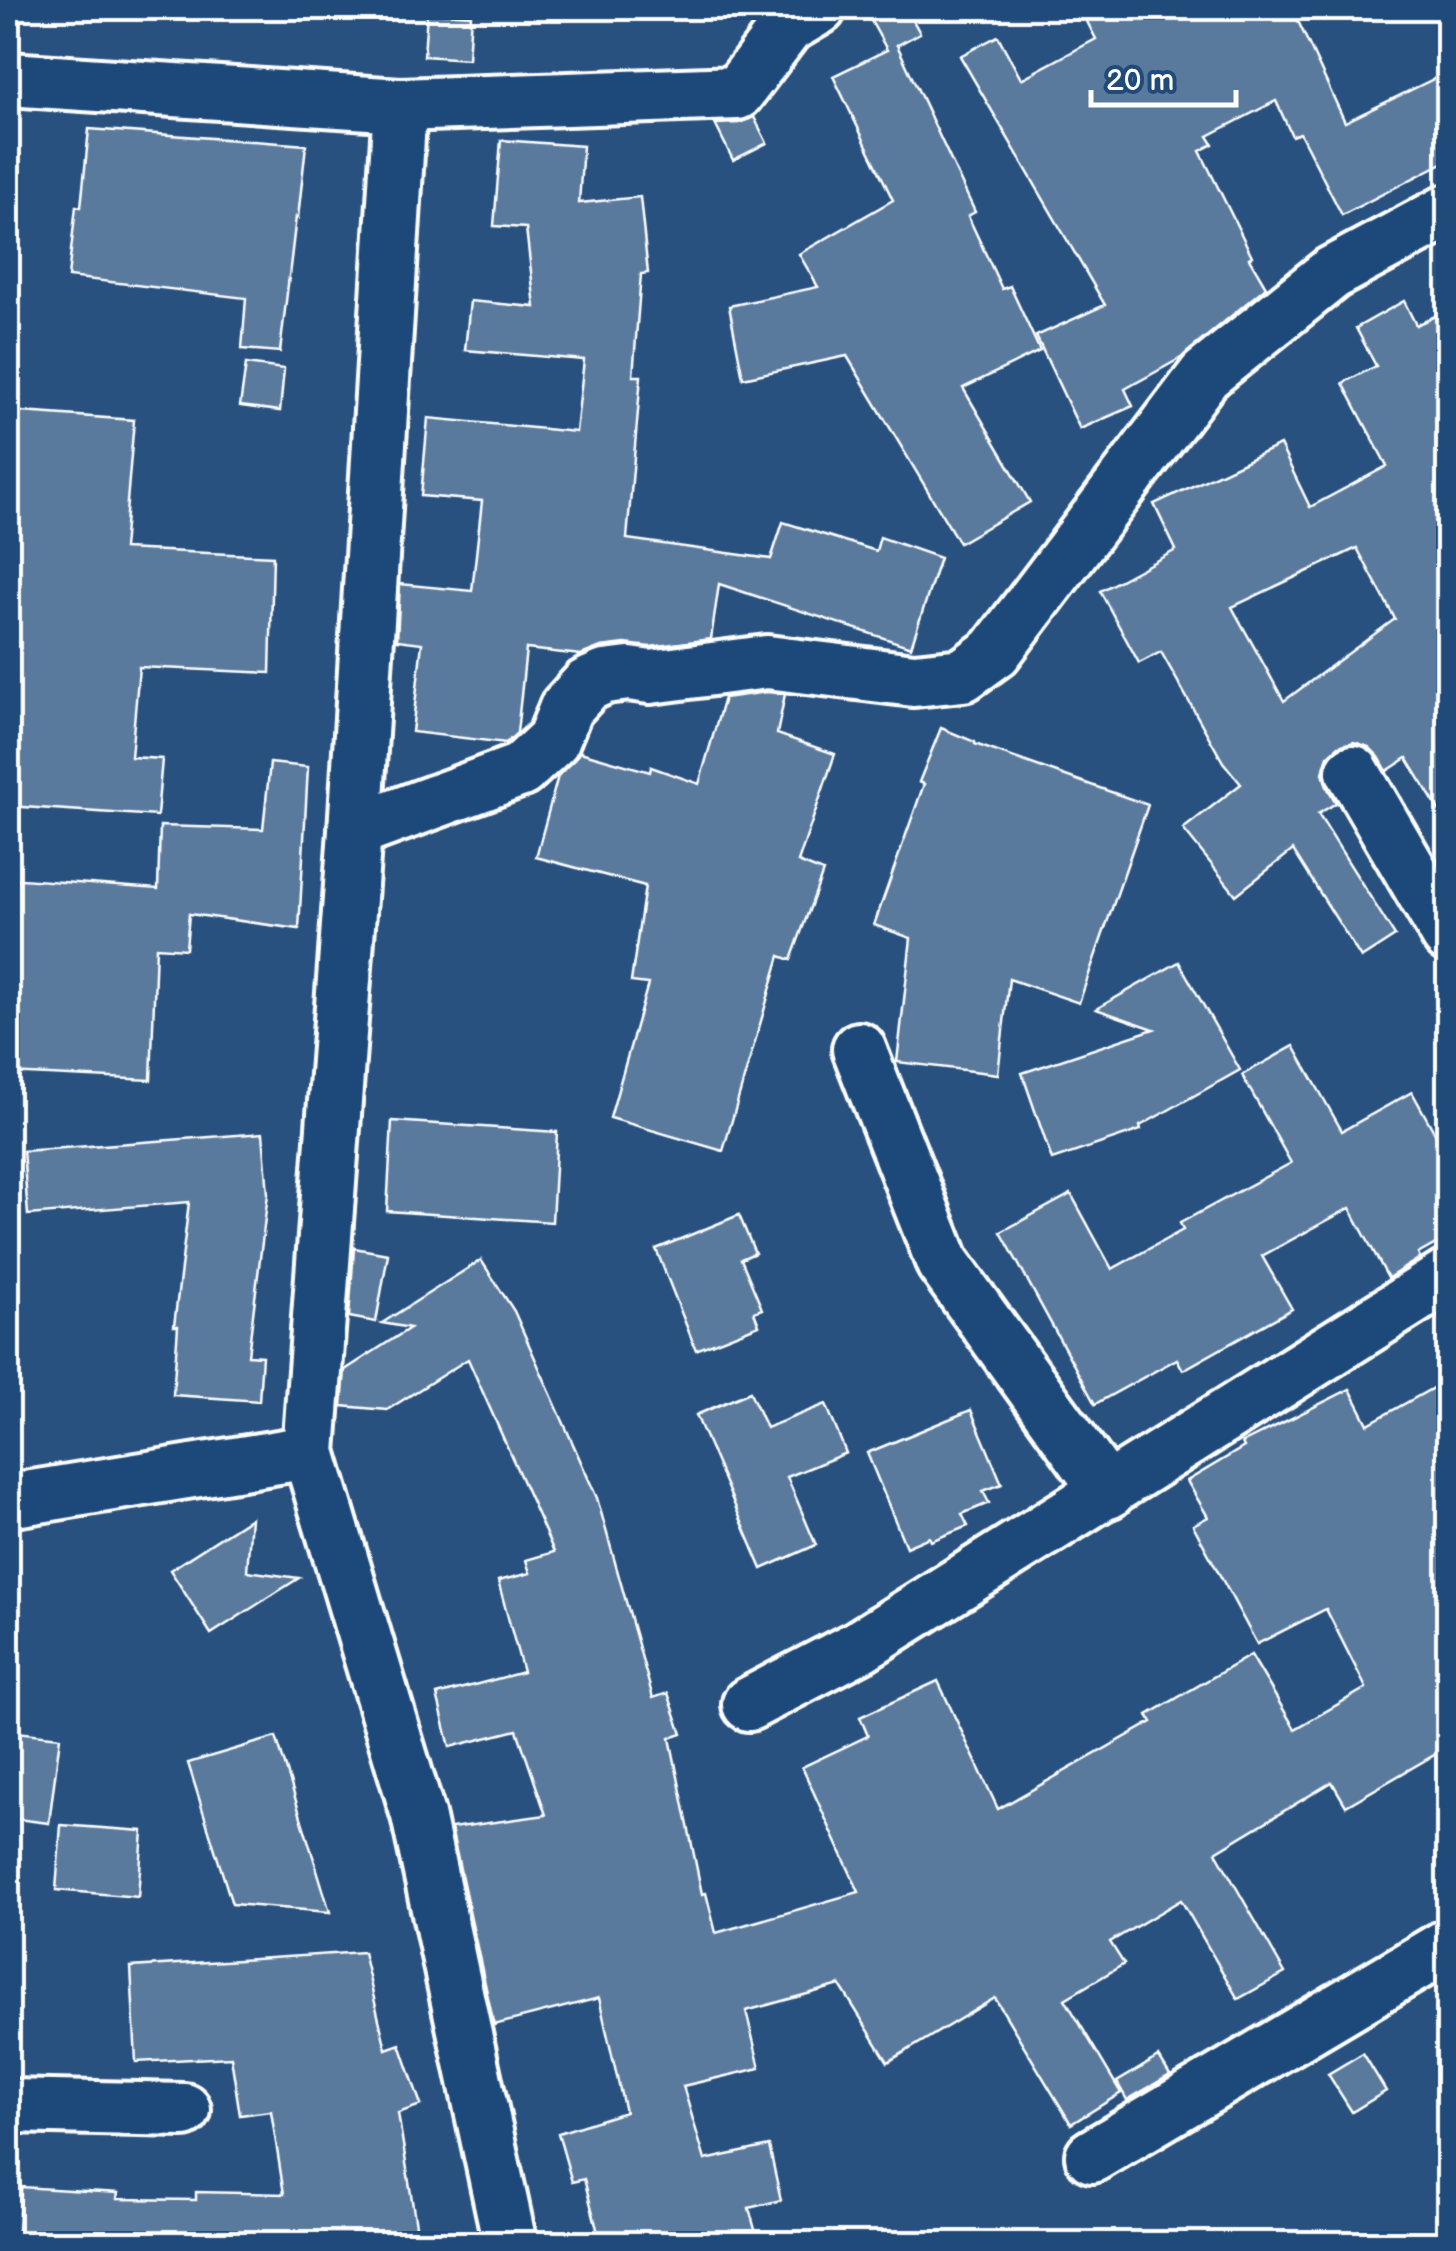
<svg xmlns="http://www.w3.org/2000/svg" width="1456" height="2251" viewBox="0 0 1456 2251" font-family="'Balsamiq Sans',sans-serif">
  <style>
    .building { fill: #5a7a9d; stroke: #fff; stroke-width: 2.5; fill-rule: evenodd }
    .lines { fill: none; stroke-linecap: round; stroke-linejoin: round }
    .minor-casing { stroke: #fff; stroke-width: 60 }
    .minor { stroke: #1f4a7a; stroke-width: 52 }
  </style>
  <rect width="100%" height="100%" fill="#28517f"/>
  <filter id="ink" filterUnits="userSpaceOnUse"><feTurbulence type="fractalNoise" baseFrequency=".01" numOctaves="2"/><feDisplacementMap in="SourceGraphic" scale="20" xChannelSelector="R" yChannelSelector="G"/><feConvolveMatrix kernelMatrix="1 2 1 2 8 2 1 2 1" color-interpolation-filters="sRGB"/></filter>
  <g filter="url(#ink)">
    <g class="building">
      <polygon points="864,8 906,8 920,33 896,46 897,45 975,212 968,216 1002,289 1010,286 1040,351 963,388 1030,502 959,543 847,356 743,378 729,306 818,287 799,254 893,200 833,76 887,50"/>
      <polygon points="1080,8 1292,8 1345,122 1448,72 1448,160 1342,215 1300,133 1292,136 1276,101 1208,136 1213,144 1200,151 1252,256 1249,258 1266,287 1181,358 1125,389 1133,406 1080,429 1036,336 1105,305 960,56 998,36 1021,79 1096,39"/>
      <polygon points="427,12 471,15 468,59 424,56"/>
      <polygon points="754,117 767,143 733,160 715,124 739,123"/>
      <polygon points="89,129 306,145 298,218 296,217 280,352 242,349 246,298 68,277 76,206 81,207"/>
      <polygon points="501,140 583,146 579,203 640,197 648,273 641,274 633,376 641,376 627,539 771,559 783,522 876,551 880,537 940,558 911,647 719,584 711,639 650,647 625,644 601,647 581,655 526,649 517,733 506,743 412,732 422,643 397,640 400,584 472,591 482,501 421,496 428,418 576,432 584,360 465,350 470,301 535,307 526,228 494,226"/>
      <path d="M1404 301 1416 325 1448 310V825L1407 758 1387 771 1379 757 1369 747 1354 742 1339 746 1328 756 1323 773 1327 787 1336 803 1318 814 1395 936 1361 958 1293 850 1236 895 1183 829 1241 784 1223 762 1161 652 1139 663 1100 591 1176 550 1154 504 1280 445 1310 507 1387 466 1343 383 1376 366 1356 328ZM1357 548 1395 619 1284 701 1232 607Z"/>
      <polygon points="246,364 284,369 280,411 240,406"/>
      <polygon points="8,411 134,420 123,549 273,556 270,673 139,667 131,757 162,759 157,816 8,806"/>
      <polygon points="767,692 785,694 777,734 835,754 798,862 823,872 791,960 780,956 723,1151 610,1118 648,984 631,982 645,886 536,857 558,776 580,752 650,772 651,767 699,784 724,698"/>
      <polygon points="941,728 975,742 975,744 1148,805 1079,1003 1009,979 998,1074 897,1062 911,938 874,925 924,784 919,782"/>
      <polygon points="270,763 308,767 299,929 189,914 186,949 156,947 151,1080 8,1073 8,878 158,889 160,826 263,829"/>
      <polygon points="1179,962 1240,1070 1140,1126 1141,1130 1052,1160 1022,1073 1154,1029 1096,1009"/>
      <polygon points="1294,1046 1342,1131 1412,1092 1448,1157 1448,1237 1418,1254 1420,1258 1388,1278 1350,1208 1262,1256 1292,1309 1183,1370 1177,1359 1095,1404 1001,1232 1071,1194 1112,1269 1183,1230 1180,1223 1291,1163 1242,1075"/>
      <polygon points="392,1121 557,1132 552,1222 387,1211"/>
      <polygon points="263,1133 268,1194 248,1355 262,1356 259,1401 173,1395 178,1326 174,1326 189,1202 28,1215 23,1151"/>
      <polygon points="739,1215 755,1253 741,1259 762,1309 754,1312 759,1325 696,1350 656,1249"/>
      <polygon points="354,1248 388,1254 376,1322 349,1317"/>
      <polygon points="481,1260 514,1311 597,1498 653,1698 668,1693 682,1734 670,1738 702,1894 706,1893 716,1933 859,1892 802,1767 868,1736 860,1717 938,1681 998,1809 1152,1722 1148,1715 1251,1655 1295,1729 1366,1688 1326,1609 1257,1644 1193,1525 1208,1517 1187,1481 1244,1447 1242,1443 1350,1389 1368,1424 1433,1388 1448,1415 1448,1747 1346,1806 1332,1782 1216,1852 1285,1973 1238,1999 1181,1900 1110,1942 1124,1964 1065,1999 1121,2093 1071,2124 995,1998 888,2062 840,1985 746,2011 760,2068 683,2086 705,2160 769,2146 781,2200 749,2208 759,2244 601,2244 584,2179 572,2182 558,2133 625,2112 599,1998 494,2025 451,1828 546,1815 517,1730 450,1747 437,1695 523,1672 498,1581 530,1573 526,1560 554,1552 468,1359 387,1410 342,1406 345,1370 410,1328 382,1323"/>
      <polygon points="750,1392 766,1428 826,1404 846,1453 787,1477 816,1545 762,1569 696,1415"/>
      <polygon points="971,1410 1002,1484 983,1491 989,1503 962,1514 968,1526 931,1541 929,1537 906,1547 867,1453"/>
      <polygon points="251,1518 247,1571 299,1578 211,1634 170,1570"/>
      <polygon points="8,1731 60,1737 49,1823 8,1818"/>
      <polygon points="276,1737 285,1765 330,1912 232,1904 188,1763"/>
      <polygon points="61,1825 143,1831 138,1897 56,1890"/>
      <polygon points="363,1952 386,2049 400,2044 421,2105 398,2113 419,2244 17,2244 21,2187 118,2193 117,2199 196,2200 196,2192 284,2194 271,2111 240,2115 231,2057 136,2062 131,1967"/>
      <polygon points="1363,2053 1386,2091 1352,2112 1328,2074"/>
      <polygon points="1159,2057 1170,2075 1127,2100 1117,2082"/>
    </g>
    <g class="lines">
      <g class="minor-casing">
        <g id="minor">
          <polyline points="8,79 400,105 737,93 787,27 819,8"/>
          <polyline points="400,105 355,831 309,1452 418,1815 510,2244"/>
          <polyline points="1353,772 1448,935"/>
          <polyline points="355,831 521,770 553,740 566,708 587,685 605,677 629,674 650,677 767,662 914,680 963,675 995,652 1205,375 1332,273 1448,211"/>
          <polyline points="859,1049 943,1263 1108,1492"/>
          <polyline points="8,1501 309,1452"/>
          <polyline points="749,1704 860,1646 1448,1276"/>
          <polyline points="8,2106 184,2110"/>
          <polyline points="1092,2156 1448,1945"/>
        </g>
      </g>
      <use href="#minor" class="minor"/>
    </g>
  </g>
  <rect width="1456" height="2251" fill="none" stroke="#1f4a7a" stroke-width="40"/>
  <rect x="20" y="20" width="1416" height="2211" fill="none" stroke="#fff" stroke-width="4" filter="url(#ink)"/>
  <path d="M1091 90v15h145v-15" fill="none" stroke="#ffffff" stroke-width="5"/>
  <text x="1106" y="90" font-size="30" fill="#ffffff" stroke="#1f4a7a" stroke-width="8" paint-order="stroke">20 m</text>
</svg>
